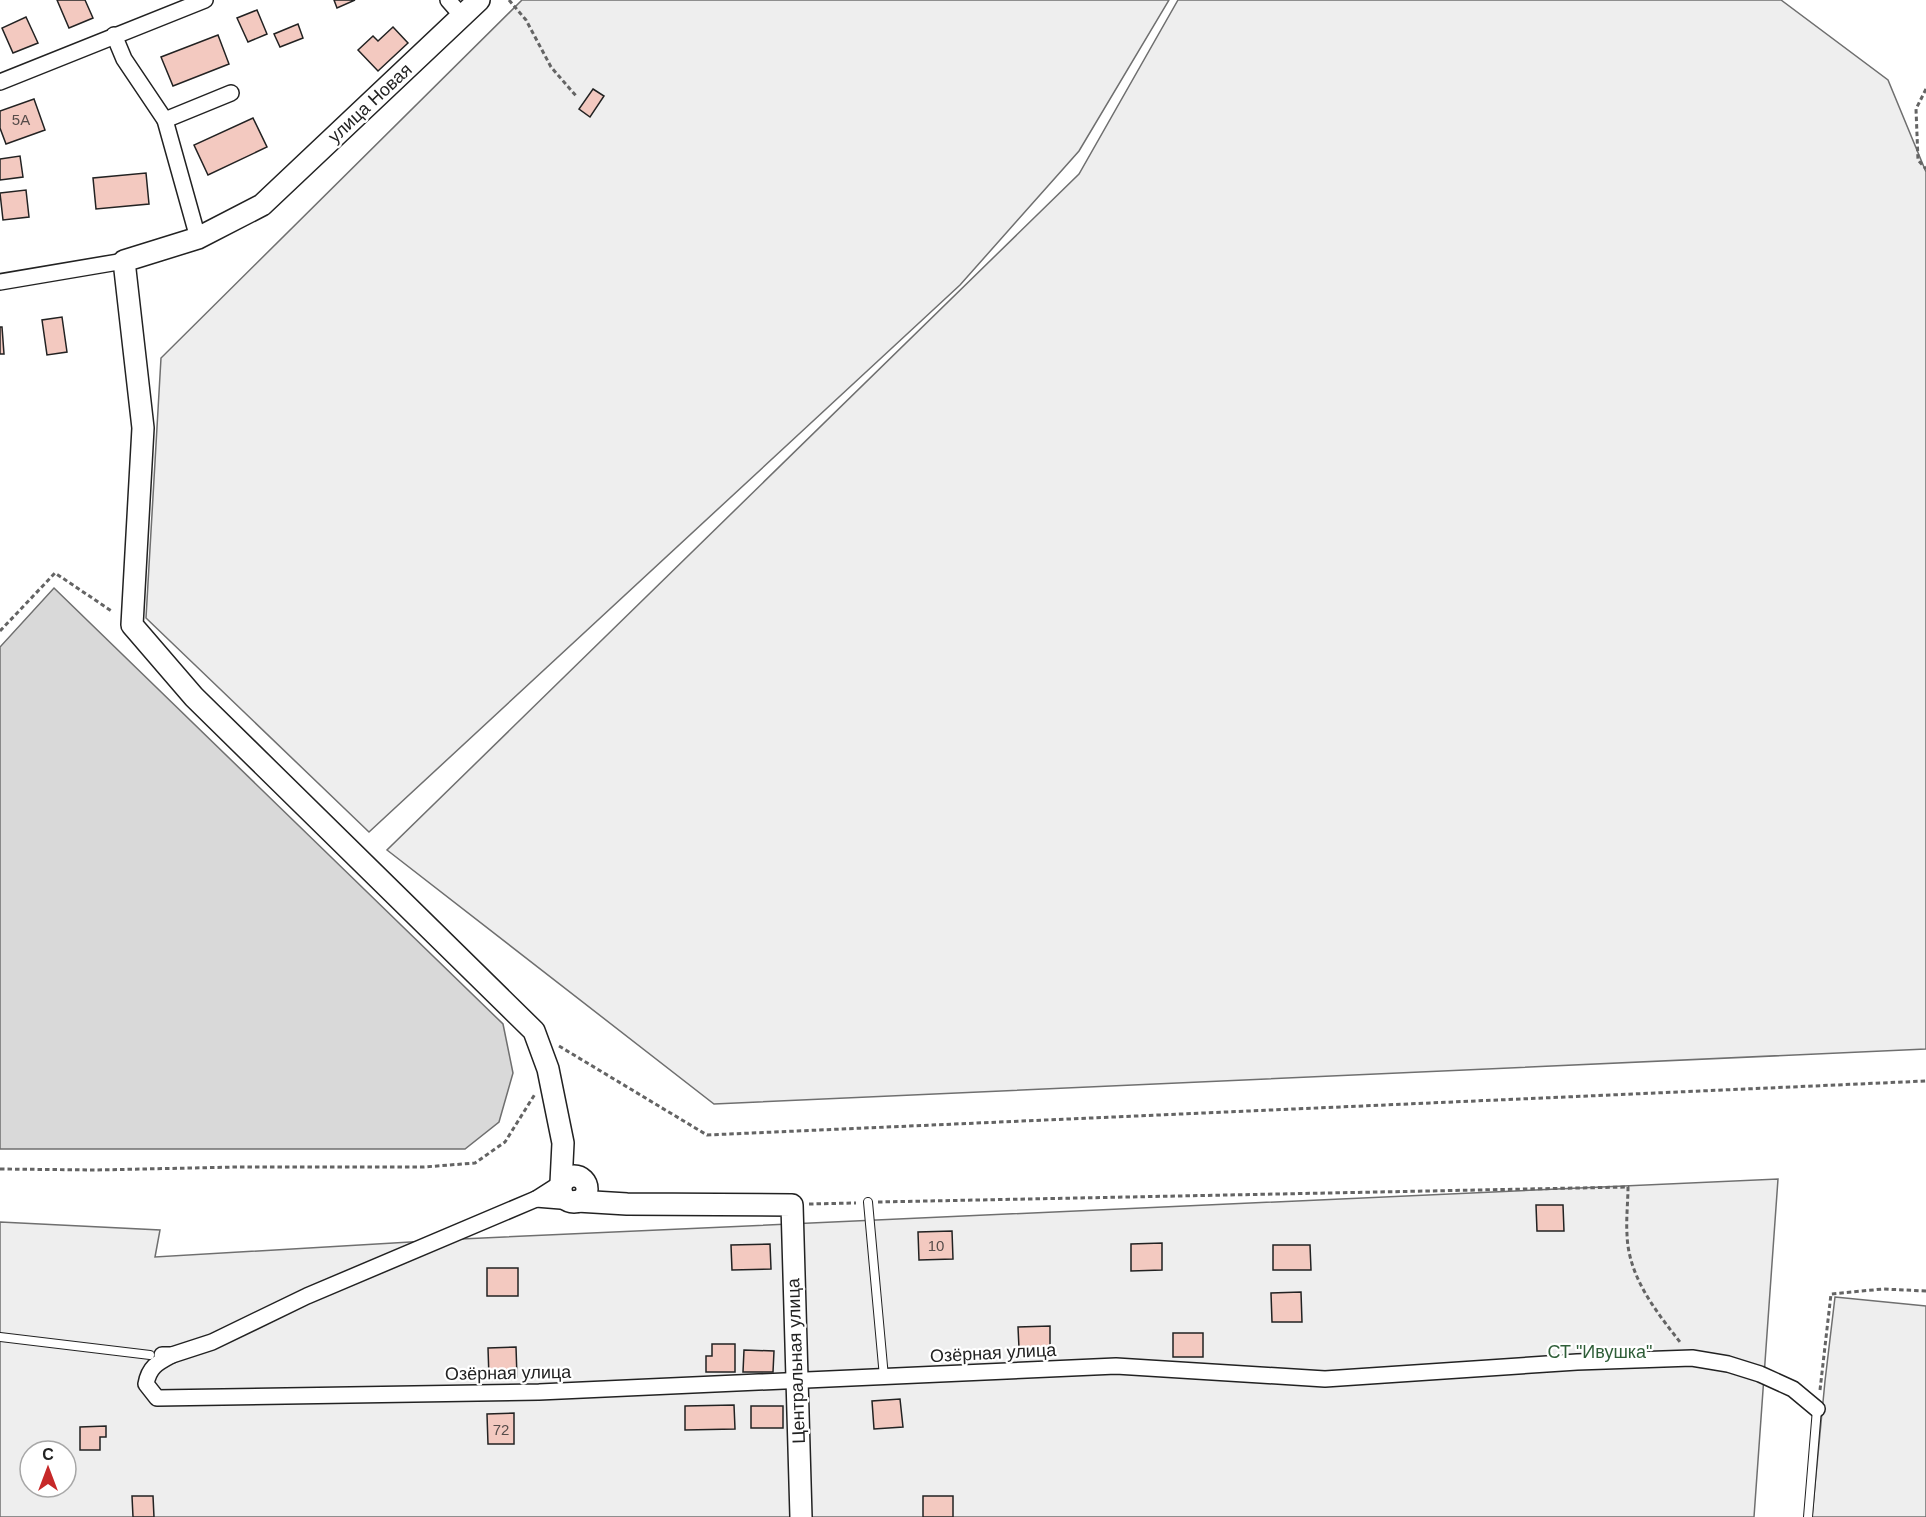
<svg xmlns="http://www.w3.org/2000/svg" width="1926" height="1517" viewBox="0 0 1926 1517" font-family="Arial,sans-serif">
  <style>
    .green { fill: #eee; stroke: #6f6f6f; stroke-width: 1.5; fill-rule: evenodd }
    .water { fill: #d9d9d9; stroke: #6f6f6f; stroke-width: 1.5 }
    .building { fill: #f3c9c0; stroke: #222; stroke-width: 1.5 }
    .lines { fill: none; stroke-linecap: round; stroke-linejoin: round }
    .lane-casing { stroke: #222; stroke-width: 10 }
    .street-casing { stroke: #222; stroke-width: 18 }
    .secondary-casing { stroke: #222; stroke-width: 24 }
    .path { stroke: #646464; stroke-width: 3; stroke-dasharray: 4.5 3; stroke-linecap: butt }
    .lane { stroke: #fff; stroke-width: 8 }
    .street { stroke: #fff; stroke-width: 15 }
    .secondary { stroke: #fff; stroke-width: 21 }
    .labels { text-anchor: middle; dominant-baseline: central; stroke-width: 4.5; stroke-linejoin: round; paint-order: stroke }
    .number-label { font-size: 15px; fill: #564c4a }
    .street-label { font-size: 18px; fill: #222; stroke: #fff }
    .park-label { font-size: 18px; fill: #2f5e38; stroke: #fff }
  </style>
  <rect width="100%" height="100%" fill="#fff"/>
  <g class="green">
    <polygon points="522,0 1169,0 1079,151 960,285 369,832 146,618 161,358"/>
    <polygon points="1178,0 1781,0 1888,80 1926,172 1926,1049 714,1104 387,850 1079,174"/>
    <path d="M1778 1179 1754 1517H0V1222L160 1230 155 1257 461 1239ZM30 1451H66V1487H30Z"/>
    <polygon points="1835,1297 1926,1306 1926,1517 1812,1517 1825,1381"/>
  </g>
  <polygon class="water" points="54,588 503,1024 513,1073 499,1122 465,1149 0,1149 0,647"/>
  <g class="building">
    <polygon points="57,0 85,0 93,18 69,28"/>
    <polygon points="334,0 355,0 337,8"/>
    <polygon points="257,10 267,34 248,42 237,18"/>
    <polygon points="26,17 38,43 13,53 2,28"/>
    <polygon points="298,24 303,38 280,47 274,34"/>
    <polygon points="393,27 408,43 378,71 358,50 373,36 378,41"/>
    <polygon points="218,35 229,64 173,86 161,57"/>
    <polygon points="593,89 604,96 590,117 579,109"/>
    <polygon points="34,99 45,130 6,144 0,128 0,111"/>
    <polygon points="253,118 267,147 208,175 194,145"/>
    <polygon points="20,156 23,177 0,180 0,159"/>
    <polygon points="146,173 149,204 96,209 93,178"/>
    <polygon points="26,190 29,217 3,220 0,193"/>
    <polygon points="62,317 67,352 47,355 42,320"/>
    <polygon points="0,327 2,327 4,354 0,354"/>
    <polygon points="1536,1205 1563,1205 1564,1231 1537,1231"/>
    <polygon points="952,1231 953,1259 919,1260 918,1232"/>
    <polygon points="1162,1243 1162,1270 1131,1271 1131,1244"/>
    <polygon points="770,1244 771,1269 732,1270 731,1245"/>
    <polygon points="1273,1245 1310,1245 1311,1270 1273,1270"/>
    <rect x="487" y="1268" width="31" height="28"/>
    <polygon points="1301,1292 1302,1322 1272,1322 1271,1293"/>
    <polygon points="1050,1326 1050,1348 1019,1348 1018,1327"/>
    <rect x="1173" y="1333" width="30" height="24"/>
    <polygon points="712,1344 735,1344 735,1372 706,1372 706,1356 712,1356"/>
    <polygon points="516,1347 517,1377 489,1378 488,1348"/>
    <polygon points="744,1350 774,1351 773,1372 743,1372"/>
    <polygon points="900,1399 903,1427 874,1429 872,1401"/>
    <polygon points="734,1405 735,1429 685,1430 685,1406"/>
    <rect x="751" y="1406" width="32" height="22"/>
    <polygon points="514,1413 514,1444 488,1444 487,1414"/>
    <polygon points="106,1426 106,1437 100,1437 100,1450 80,1450 80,1427"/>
    <polygon points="132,1496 153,1496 154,1517 133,1517"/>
    <rect x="923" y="1496" width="30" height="21"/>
  </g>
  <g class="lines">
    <g class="lane-casing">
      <g id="lane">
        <polyline points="868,1202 884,1377"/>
        <polyline points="0,1337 150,1355"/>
        <polyline points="1808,1517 1817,1409"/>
      </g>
    </g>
    <g class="street-casing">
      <g id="street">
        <polyline points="448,0 462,16"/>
        <polyline points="114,35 124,59 165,120 198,238"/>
        <polyline points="0,82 205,0"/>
        <polyline points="165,120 231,93"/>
        <polyline points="0,282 124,261"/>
        <polyline points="536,1199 573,1202"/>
        <polyline points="162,1355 172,1355 212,1342 307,1296 536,1199 561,1183"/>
        <path d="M172 1355C157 1363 149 1367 146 1384L157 1398 539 1392 1116 1366 1325 1379 1577 1362 1692 1358 1728 1364 1760 1374 1793 1389 1817 1409"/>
      </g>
    </g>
    <g class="secondary-casing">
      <g id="secondary">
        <polyline points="479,0 262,205 198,238 124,261 143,428 132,625 194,697 534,1031 548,1069 563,1143 561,1183"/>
        <circle cx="574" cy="1189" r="13"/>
        <polyline points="577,1201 627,1204 792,1205 801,1517"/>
      </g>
    </g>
    <g class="path">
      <polyline points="509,0 526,20 551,67 577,97"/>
      <polyline points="1926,89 1916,109 1918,160 1926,169"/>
      <polyline points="0,631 55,573 113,612"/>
      <polyline points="559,1046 707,1135 1926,1081"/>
      <polyline points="0,1169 96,1170 238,1167 424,1167 475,1163 505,1142 535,1094"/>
      <path d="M878 1202 1628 1187C1628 1202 1626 1218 1627 1234 1628 1276 1655 1310 1680 1342"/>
      <polyline points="809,1204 856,1203"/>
      <polyline points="1820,1390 1831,1294 1883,1289 1926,1291"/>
    </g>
    <use href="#lane" class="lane"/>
    <use href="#street" class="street"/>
    <use href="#secondary" class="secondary"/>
  </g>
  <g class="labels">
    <g class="number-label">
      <text x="21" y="119">5А</text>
      <text x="936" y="1245">10</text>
      <text x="501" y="1429">72</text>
    </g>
    <g class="street-label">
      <text transform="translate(370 103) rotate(-43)">улица Новая</text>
      <text transform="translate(993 1353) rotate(-3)">Озёрная улица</text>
      <text transform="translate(796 1361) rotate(-92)">Центральная улица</text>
      <text transform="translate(508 1373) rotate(-1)">Озёрная улица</text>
    </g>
    <g class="park-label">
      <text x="1600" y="1352">СТ "Ивушка"</text>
    </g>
  </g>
  <g transform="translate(48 1469)"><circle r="28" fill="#ffffff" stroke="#a7a7a7" stroke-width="1.5"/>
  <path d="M0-4.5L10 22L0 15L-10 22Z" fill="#c62828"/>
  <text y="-9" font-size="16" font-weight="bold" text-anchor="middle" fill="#222222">С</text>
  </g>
</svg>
